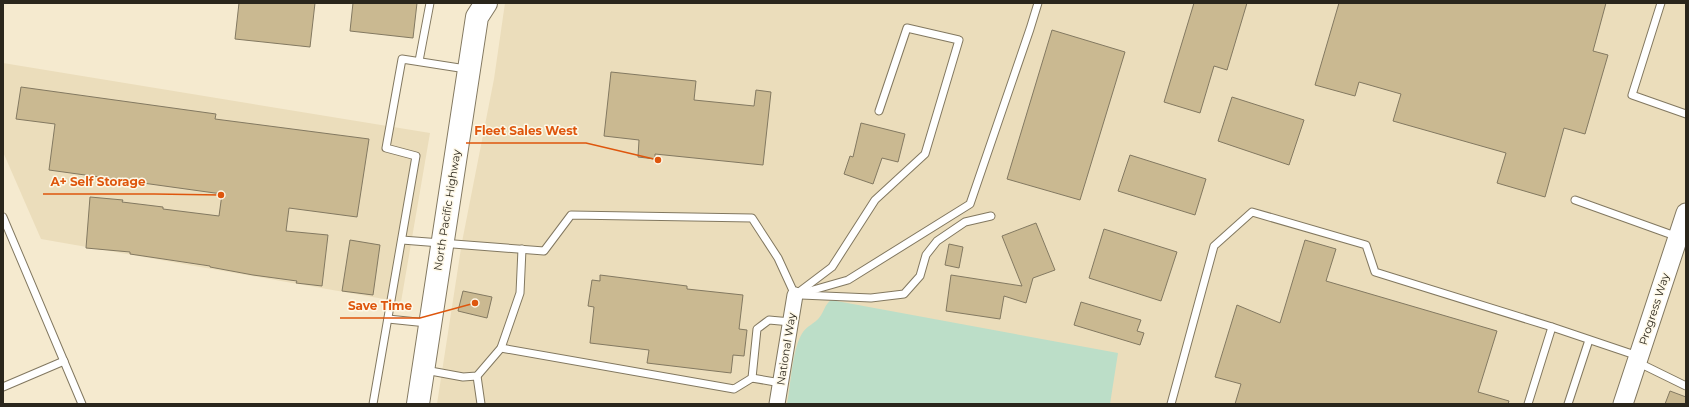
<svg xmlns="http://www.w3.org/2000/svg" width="1689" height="407" viewBox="0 0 1689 407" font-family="Montserrat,sans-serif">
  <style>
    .built { fill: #ebddbb }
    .green { fill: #bcdec8 }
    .building { fill: #cab991; stroke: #837961 }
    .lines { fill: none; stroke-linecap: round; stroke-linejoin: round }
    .service-casing { stroke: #827860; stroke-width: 9 }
    .minor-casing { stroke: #827860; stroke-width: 17 }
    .tertiary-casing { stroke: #827860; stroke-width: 21 }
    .primary-casing { stroke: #827860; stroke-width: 24 }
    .service { stroke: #fff; stroke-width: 7 }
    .minor { stroke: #fff; stroke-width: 15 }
    .tertiary { stroke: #fff; stroke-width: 19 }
    .primary { stroke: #fff; stroke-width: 22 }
    .labels { text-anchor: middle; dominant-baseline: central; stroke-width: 3; stroke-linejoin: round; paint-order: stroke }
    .street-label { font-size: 11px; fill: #2a261c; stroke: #fef8e7 }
    .leader { fill: none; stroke: #de560d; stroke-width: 1.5 }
    .callout-dot { fill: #de560d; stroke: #fef8e7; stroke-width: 1.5 }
    .callout-label { font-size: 12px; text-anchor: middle; font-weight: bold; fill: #de560d; stroke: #fef8e7; stroke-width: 3; stroke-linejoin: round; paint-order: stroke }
  </style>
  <rect width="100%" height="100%" fill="#f5eacf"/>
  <g class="built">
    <polygon points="505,3 1686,3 1686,404 437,404 462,242 494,79"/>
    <polygon points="3,63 430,133 401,302 41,239 3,152"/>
  </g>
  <path class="green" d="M831 300 1118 353 1110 404H787C791 384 792 348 803 332 807 326 815 323 819 318 824 312 825 304 831 300Z"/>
  <g class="building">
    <polygon points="239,3 315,3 310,47 235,39"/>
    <polygon points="353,3 417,3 413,38 350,31"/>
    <polygon points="1194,3 1247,3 1227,70 1214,66 1200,113 1164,102"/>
    <polygon points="1339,3 1606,3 1593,51 1608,55 1585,134 1564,128 1545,197 1497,183 1506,153 1393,121 1401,94 1359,82 1355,96 1315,85"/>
    <polygon points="1052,30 1125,52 1080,200 1007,179"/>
    <polygon points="611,72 696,81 694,100 754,106 756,90 771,92 763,165 655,154 655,159 638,157 639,140 604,136"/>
    <polygon points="21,87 216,114 215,119 369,139 357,217 289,208 286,231 328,235 322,286 296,283 297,281 253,275 210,267 210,266 130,254 130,252 86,248 90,197 123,200 122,202 163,207 163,209 219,216 222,194 49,170 55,124 16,119"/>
    <polygon points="1232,97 1304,120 1289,165 1218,141"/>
    <polygon points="861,123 905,134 898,162 882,158 873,184 844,174 850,156 853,157"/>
    <polygon points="1130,155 1206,179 1195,215 1118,191"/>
    <polygon points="1036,223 1055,270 1033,278 1026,303 1004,296 1000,319 946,311 951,275 1022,286 1002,236"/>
    <polygon points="1104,229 1177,252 1161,301 1089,278"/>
    <polygon points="350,240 380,245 373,295 342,291"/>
    <polygon points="1305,240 1336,249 1326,281 1497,331 1478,392 1509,401 1508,404 1235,404 1241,384 1215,377 1237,305 1280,323"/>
    <polygon points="949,244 963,247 959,268 945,265"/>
    <polygon points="600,275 687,286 687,289 743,295 739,329 747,330 744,356 733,355 731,373 647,363 649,350 590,343 594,307 588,306 592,280 600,281"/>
    <polygon points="463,291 492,297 487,318 458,311"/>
    <polygon points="1081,302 1141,320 1137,331 1144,333 1140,345 1074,325"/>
    <polygon points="1670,391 1686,397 1686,404 1665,404"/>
  </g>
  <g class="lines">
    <g class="service-casing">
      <g id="service">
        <polyline points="1661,3 1632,95 1686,114"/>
        <polyline points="419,61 430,3"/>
        <polyline points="1575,200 1678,237"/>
        <polyline points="3,217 82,404"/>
        <polyline points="402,240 544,251 571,215 752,218 778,258 795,295"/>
        <polyline points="799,294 848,280 970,204 1030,29 1038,3"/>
        <polyline points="795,295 832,267 875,200 925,154 959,40 907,28 879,111"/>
        <polyline points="801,295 871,298 904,294 920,276 926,255 937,241 965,222 991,216"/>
        <polyline points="388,319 427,323"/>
        <polyline points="501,348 734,389 752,378 781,383"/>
        <polyline points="1637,362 1686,386"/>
        <polyline points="425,370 463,377 477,376 501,348 520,293 522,249"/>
        <polyline points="477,376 481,404"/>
        <polyline points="752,378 757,329 769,320 791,322"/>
        <polyline points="3,387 64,361"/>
        <polyline points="373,404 416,156 386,148 402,59 466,69"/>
        <polyline points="1171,404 1214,246 1252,212 1366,245 1375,272 1552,327"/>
        <polyline points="1528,404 1552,327 1638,356"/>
        <polyline points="1568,404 1589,340"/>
      </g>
    </g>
    <g class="minor-casing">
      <polyline id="minor" points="777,404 795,295"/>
    </g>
    <g class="tertiary-casing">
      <polyline id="tertiary" points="1623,404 1686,213"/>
    </g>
    <g class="primary-casing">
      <polyline id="primary" points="418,404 477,17 486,3"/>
    </g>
    <use href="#service" class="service"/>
    <use href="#minor" class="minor"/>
    <use href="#tertiary" class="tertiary"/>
    <use href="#primary" class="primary"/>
  </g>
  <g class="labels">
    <g class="street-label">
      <text transform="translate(447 210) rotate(-81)">North Pacific Highway</text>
      <text transform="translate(1654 309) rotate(-72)">Progress Way</text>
      <text transform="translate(786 349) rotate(-81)">National Way</text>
    </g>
  </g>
  <path class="leader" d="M658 160L586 143H466M221 195L154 194H43M475 303L420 318H340"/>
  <g class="callout-dot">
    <circle cx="658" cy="160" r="4"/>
    <circle cx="221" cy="195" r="4"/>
    <circle cx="475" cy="303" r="4"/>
  </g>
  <g class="callout-label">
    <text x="526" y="135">Fleet Sales West</text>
    <text x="98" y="186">A+ Self Storage</text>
    <text x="380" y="310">Save Time</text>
  </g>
  <rect width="1689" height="407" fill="none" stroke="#2a261c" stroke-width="8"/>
</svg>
